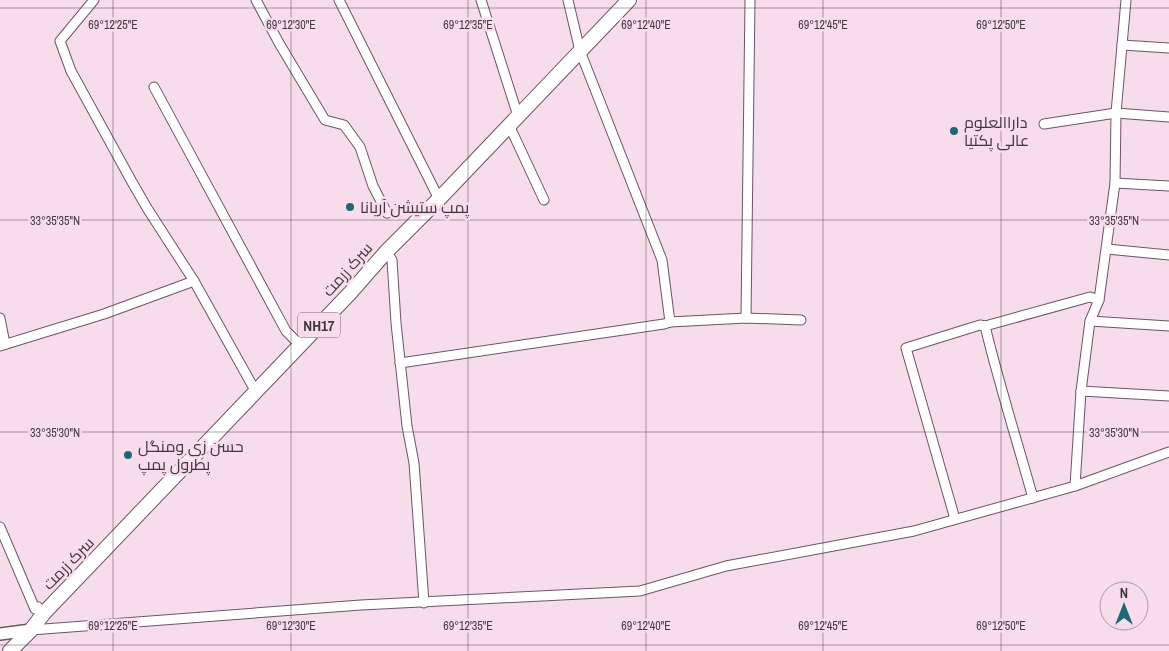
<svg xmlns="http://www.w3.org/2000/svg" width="1169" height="651" viewBox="0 0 1169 651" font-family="'Archivo Narrow',Cairo,sans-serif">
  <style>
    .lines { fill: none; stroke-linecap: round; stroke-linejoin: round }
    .minor-casing { stroke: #6c5663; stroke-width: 11 }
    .tertiary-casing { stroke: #6c5663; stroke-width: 14 }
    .trunk-casing { stroke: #6c5663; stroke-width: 16 }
    .minor { stroke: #fff; stroke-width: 9 }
    .tertiary { stroke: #fff; stroke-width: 11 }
    .trunk { stroke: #fff; stroke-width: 14 }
    .ticks { fill: none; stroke: #42383e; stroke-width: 1; stroke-opacity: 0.45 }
    .poi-dot { fill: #1e6873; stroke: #f7dceb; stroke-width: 2 }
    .labels { text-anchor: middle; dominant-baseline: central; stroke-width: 5; stroke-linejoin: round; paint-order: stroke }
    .shield { fill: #f7dceb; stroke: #786972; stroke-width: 1 }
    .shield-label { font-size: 15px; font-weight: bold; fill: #42383e }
    .poi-label { font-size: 16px; fill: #42383e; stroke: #f7dceb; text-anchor: start }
    .street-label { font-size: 16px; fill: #42383e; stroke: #f7dceb }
    .ticks-label { font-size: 12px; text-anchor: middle; fill: #42383e; stroke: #f7dceb; stroke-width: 5; stroke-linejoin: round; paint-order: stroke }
  </style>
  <rect width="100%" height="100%" fill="#f7dceb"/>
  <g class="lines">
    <g class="minor-casing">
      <g id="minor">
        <polyline points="94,0 60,41 71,71 132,182 147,208 194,281 256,392"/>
        <polyline points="256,0 279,43 325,120 344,125 360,147 373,186 387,213"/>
        <polyline points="339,0 439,199"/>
        <polyline points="481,0 518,116"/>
        <polyline points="568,0 580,51 662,260 670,322"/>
        <polyline points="1122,45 1169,48"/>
        <polyline points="154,87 286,331 300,345"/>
        <polyline points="1044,124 1116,113 1169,117"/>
        <polyline points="509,125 544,200"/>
        <polyline points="1115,183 1169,186"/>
        <polyline points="1107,249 1169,255"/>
        <polyline points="386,252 392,260 396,323 407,426 414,463 424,603"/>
        <polyline points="0,318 5,344"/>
        <polyline points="746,318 750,0"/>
        <polyline points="1090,321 1169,326"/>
        <polyline points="985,326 1090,297 1099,300"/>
        <polyline points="0,346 104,314 194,281"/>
        <polyline points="400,363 664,324 670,322 746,318 801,320"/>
        <polyline points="1081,391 1169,396"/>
        <polyline points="1075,486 1081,391 1090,321 1099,300 1115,183 1116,113 1126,0"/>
        <path d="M955 519 906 348 980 325 985 326C999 384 1017 441 1033 498"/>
        <polyline points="0,527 35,609 38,607 44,613"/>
        <polyline points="31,630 361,605 640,591 726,566 914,531 1075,486 1169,452"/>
      </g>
    </g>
    <g class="tertiary-casing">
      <polyline id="tertiary" points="0,634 31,630"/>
    </g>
    <g class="trunk-casing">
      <polyline id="trunk" points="10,651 31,630 44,613 351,292 386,252 439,199 629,0"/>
    </g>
    <use href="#minor" class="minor"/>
    <use href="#tertiary" class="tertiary"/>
    <use href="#trunk" class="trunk"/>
  </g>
  <path class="ticks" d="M113 0V651M291 0V651M468 0V651M646 0V651M823 0V651M1001 0V651M0 8H1169M0 220H1169M0 432H1169M0 645H1169"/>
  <g class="poi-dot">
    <circle cx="954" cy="131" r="5"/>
    <circle cx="350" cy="207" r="5"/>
    <circle cx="128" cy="455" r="5"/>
  </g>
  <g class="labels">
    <rect class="shield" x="298" y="312.5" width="42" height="25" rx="4"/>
    <g class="shield-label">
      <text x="319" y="325">NH17</text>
    </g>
    <g class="poi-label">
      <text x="964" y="122">داراالعلوم<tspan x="964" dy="18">عالی پکتیا</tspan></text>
      <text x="360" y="207">پمپ ستیشن آریانا</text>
      <text x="138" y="446">حسن زی ومنگل<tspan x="138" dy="18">پطرول پمپ</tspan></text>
    </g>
    <g class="street-label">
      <text transform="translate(347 269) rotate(-48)">سرک زرمت</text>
      <text transform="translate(68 563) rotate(-46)">سرک زرمت</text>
    </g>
  </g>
  <g class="ticks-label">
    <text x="113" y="29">69°12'25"E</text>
    <text x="291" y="29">69°12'30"E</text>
    <text x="468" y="29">69°12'35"E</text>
    <text x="646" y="29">69°12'40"E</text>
    <text x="823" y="29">69°12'45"E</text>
    <text x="1001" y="29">69°12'50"E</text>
    <text x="55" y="225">33°35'35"N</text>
    <text x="1114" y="225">33°35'35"N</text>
    <text x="55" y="437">33°35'30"N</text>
    <text x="1114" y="437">33°35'30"N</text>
    <text x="113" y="630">69°12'25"E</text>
    <text x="291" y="630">69°12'30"E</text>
    <text x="468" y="630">69°12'35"E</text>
    <text x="646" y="630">69°12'40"E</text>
    <text x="823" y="630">69°12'45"E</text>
    <text x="1001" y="630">69°12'50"E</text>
  </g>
  <g transform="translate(1124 606)"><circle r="24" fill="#f7dceb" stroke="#af9aa6"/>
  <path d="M0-4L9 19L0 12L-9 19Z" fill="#1e6873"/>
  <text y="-8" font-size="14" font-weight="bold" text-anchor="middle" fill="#42383e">N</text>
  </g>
</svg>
